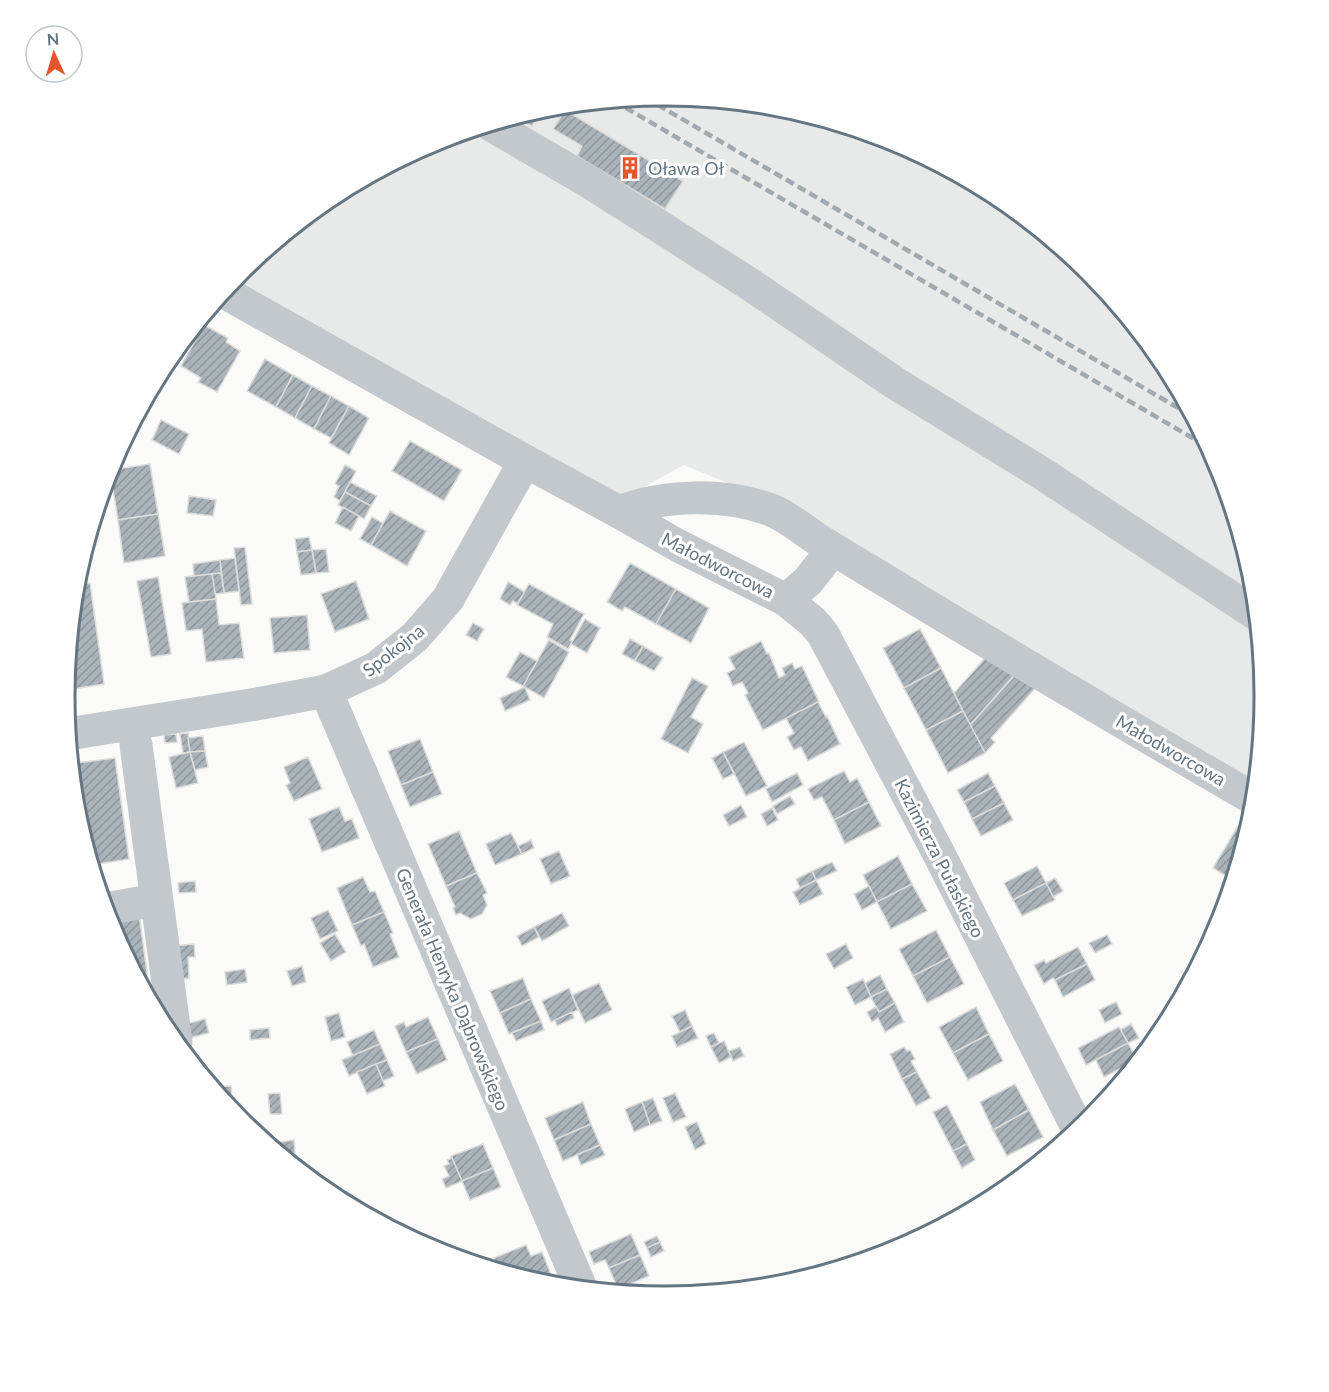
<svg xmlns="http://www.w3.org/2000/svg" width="1329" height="1392" viewBox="0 0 1329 1392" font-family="Lato,sans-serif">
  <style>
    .built { fill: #e8e9e9 }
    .building { fill: url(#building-hatch); stroke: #dcdcda; stroke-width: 1.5 }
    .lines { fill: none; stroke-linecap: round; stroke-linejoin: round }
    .minor { stroke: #c3c8cc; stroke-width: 33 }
    .rail { stroke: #a2aab0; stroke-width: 4.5; stroke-dasharray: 9 4.5; stroke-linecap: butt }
    .labels { text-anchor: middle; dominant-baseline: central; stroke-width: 6; stroke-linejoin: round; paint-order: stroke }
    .poi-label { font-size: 18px; fill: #657683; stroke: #fff; text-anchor: start }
    .street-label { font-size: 18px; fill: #657683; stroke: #fff }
    .rim { fill: none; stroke: #657683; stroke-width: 3 }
  </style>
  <defs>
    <pattern id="building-hatch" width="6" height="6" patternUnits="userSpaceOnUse" patternTransform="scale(1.5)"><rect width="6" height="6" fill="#aab3b9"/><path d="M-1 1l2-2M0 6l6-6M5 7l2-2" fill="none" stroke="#8e969c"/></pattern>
  </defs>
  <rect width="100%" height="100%" fill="#fafaf8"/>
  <polygon class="built" points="665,96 782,108 894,142 998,197 1089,272 1164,363 1219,467 1253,579 1264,696 1255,788 786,507 684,465 620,500 234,279 240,271 331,197 435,142 548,107"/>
  <g class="building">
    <polygon points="541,110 532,126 522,121 525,114"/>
    <polygon points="565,110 683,181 665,209 577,156 582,146 553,129"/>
    <polygon points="204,325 228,338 226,342 240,351 217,392 198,382 201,378 181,366"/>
    <polygon points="265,359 293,375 276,407 247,391"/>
    <polygon points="293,375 312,386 295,418 276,407"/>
    <polygon points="312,386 331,396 314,429 295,418"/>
    <polygon points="331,396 349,406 331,438 314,429"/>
    <polygon points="349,406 369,418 349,455 329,443"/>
    <polygon points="161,420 189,434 179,454 152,440"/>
    <polygon points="410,441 462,470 444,501 392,471"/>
    <polygon points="150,464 158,514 118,520 110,470"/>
    <polygon points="345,465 356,471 340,501 334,497 339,486 335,484"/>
    <polygon points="350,482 377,496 371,506 345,492"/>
    <polygon points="345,492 371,506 364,519 338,505"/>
    <polygon points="189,496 216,500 213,516 187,513"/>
    <polygon points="343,507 359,516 351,531 335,523"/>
    <polygon points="390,511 426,531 407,566 371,545"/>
    <polygon points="158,514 165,556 124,563 118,520"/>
    <polygon points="372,517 383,523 371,545 360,539"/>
    <polygon points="309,537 312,550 297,552 295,539"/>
    <polygon points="245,547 252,604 241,605 234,548"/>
    <polygon points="326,549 329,572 316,573 312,550"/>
    <polygon points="312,550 316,573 301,575 297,552"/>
    <polygon points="235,558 239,591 224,593 220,560"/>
    <polygon points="220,560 221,573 194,576 193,564"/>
    <polygon points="630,563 676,589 656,624 625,607 622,611 607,602"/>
    <polygon points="221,573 224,593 215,594 212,574"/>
    <polygon points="212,574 216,599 189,602 185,577"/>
    <polygon points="158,577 171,654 151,657 137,581"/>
    <polygon points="356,581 369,619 335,632 321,594"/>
    <polygon points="508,582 525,592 518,604 513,601 510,605 500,599"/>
    <polygon points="90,583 104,684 66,690 75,585"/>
    <polygon points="529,584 584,614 570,640 573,641 568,649 547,637 553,624 517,605"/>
    <polygon points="676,589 709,608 691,643 656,624"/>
    <polygon points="216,599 219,625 239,623 244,658 206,662 202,629 186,631 182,603"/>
    <polygon points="307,615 310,650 274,653 270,618"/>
    <polygon points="585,619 600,628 587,653 571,644"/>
    <polygon points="473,623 484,629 477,641 466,635"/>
    <polygon points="920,629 941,668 904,688 883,648"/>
    <polygon points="630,639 643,646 635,661 622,654"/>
    <polygon points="549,640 569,652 544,698 523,686"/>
    <polygon points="761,641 767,654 769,653 779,678 785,675 782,668 792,663 795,669 802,666 819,702 763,730 745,695 748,693 742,682 733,686 727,673 735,669 729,657"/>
    <polygon points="643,646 663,658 654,671 635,661"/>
    <polygon points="520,652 537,661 523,686 506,677"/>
    <polygon points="987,656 1016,673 970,725 954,693"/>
    <polygon points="941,668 963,711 926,730 904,688"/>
    <polygon points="1017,673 1038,685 991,738 995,742 985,753 970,725"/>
    <polygon points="692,678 708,686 691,717 703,724 688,753 661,739"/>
    <polygon points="525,687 530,700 505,711 500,698"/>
    <polygon points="818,702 826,717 827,716 840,744 808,761 801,747 794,750 787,737 794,733 786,718"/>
    <polygon points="963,711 985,753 948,773 926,730"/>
    <polygon points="188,733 190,752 183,753 180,734"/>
    <polygon points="176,734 177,742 165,743 164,735"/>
    <polygon points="203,736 205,751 190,752 188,738"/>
    <polygon points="420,739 433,772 401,785 388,751"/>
    <polygon points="744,742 767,786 746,796 723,752"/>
    <polygon points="205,751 208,767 195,770 190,752"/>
    <polygon points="190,752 198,783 176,788 169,757"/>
    <polygon points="723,752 734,774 723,779 712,758"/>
    <polygon points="308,757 322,789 294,801 286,785 290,783 284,767"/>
    <polygon points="115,758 129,859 92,865 77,763"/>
    <polygon points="844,771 850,782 857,778 869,802 834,820 822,797 814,800 808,789"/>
    <polygon points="433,772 442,794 410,807 401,785"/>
    <polygon points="797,773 803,785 772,802 766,789"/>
    <polygon points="988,773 995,786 964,802 957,790"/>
    <polygon points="995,786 1004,803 972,819 964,802"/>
    <polygon points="790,796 795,804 777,814 773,806"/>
    <polygon points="869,802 881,826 845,844 834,820"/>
    <polygon points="1004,803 1013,820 981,836 972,819"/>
    <polygon points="741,805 747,817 729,826 723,815"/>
    <polygon points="339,807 345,821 352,819 359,838 322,852 309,819"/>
    <polygon points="772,808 778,820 767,826 761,814"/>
    <polygon points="1238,826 1248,831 1233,880 1213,868"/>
    <polygon points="459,831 477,873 446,886 428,844"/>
    <polygon points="511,833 522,854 495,865 486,844"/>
    <polygon points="531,840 534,848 522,854 518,846"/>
    <polygon points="559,851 570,876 551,884 540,859"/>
    <polygon points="898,856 912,884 877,902 863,875"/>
    <polygon points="832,862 837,871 816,880 812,871"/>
    <polygon points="1037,866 1046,883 1013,900 1004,883"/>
    <polygon points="812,871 816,880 800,888 796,879"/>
    <polygon points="477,873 487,893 483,895 487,905 482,914 471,919 460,913 456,915 453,908 455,907 446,886"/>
    <polygon points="363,877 370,892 375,891 384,912 352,925 337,888"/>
    <polygon points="1055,878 1063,891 1053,897 1046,883"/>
    <polygon points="816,880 823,894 800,905 793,892"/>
    <polygon points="195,881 196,892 179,893 178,883"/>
    <polygon points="1046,883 1055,900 1022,916 1013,900"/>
    <polygon points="912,884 927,911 891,929 877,902"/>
    <polygon points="869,886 877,902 862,910 854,894"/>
    <polygon points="328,910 338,931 320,939 311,918"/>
    <polygon points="384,912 393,933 390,934 399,957 373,967 364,944 361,946 352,925"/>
    <polygon points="562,913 569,926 542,941 534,927"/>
    <polygon points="139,914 151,1002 110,925 108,918"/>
    <polygon points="534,927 539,937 522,946 517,936"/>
    <polygon points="936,930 950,957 913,976 899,949"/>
    <polygon points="335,934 346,952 331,961 320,943"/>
    <polygon points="1107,935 1112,944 1095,953 1089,943"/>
    <polygon points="194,944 195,957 188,957 189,978 178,979 174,946"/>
    <polygon points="846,944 853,958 834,969 826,954"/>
    <polygon points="1078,947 1087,964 1055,980 1053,978 1044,984 1034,965 1044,960 1046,963"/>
    <polygon points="950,957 964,984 927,1003 913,976"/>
    <polygon points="1087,964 1095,980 1063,997 1055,980"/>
    <polygon points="302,966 306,982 292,986 287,971"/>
    <polygon points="245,969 247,982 227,985 225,972"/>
    <polygon points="880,975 887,989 871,997 865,983"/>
    <polygon points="523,978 531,999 500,1013 490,991"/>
    <polygon points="863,979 871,997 855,1005 846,987"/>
    <polygon points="599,983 612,1010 585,1023 572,995"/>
    <polygon points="569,988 578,1010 551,1022 542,1001"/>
    <polygon points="887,989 895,1003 879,1012 871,997"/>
    <polygon points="531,999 541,1021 509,1034 500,1013"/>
    <polygon points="1116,1002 1122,1014 1105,1023 1099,1010"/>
    <polygon points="895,1003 904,1022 885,1032 878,1018 872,1022 867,1012 876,1007 879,1012"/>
    <polygon points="976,1007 989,1034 953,1053 939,1027"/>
    <polygon points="685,1010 692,1026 680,1032 672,1016"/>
    <polygon points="572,1012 574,1018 557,1026 555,1020"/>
    <polygon points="339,1013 345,1037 331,1041 325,1017"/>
    <polygon points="428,1017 438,1039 406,1052 395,1026 404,1022 406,1027"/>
    <polygon points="205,1019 209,1033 189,1038 186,1024"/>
    <polygon points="541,1021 544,1030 516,1041 512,1033"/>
    <polygon points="1131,1024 1139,1038 1128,1043 1120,1030"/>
    <polygon points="692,1026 698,1038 677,1047 672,1036"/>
    <polygon points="1119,1027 1128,1043 1086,1065 1078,1048"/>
    <polygon points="269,1028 270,1038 250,1040 250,1030"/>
    <polygon points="374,1030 380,1044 353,1056 347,1042"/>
    <polygon points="714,1033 719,1043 711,1047 706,1036"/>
    <polygon points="989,1034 1003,1061 968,1080 953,1053"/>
    <polygon points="438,1039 447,1060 417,1074 406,1052"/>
    <polygon points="724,1041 731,1057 719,1063 711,1047"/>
    <polygon points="1128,1043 1137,1060 1104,1077 1096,1060"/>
    <polygon points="380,1044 387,1060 349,1076 342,1060"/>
    <polygon points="740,1047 744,1056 733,1061 729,1051"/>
    <polygon points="904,1047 907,1051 910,1050 915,1059 911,1061 917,1072 902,1079 890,1054"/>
    <polygon points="387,1060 394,1076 383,1081 376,1064"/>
    <polygon points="376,1064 385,1086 367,1094 357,1072"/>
    <polygon points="917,1072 931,1098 916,1106 902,1079"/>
    <polygon points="1015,1084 1029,1110 993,1130 980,1102"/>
    <polygon points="231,1086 232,1100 224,1100 213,1087"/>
    <polygon points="280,1093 282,1114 270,1114 268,1094"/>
    <polygon points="675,1093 686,1117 673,1122 663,1098"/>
    <polygon points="653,1098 662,1121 650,1125 642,1102"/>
    <polygon points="583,1102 591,1124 554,1140 545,1118"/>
    <polygon points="642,1102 650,1125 634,1132 625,1109"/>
    <polygon points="947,1105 967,1144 953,1151 933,1112"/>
    <polygon points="1029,1110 1043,1137 1007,1156 993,1130"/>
    <polygon points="697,1122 706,1144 695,1150 685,1127"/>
    <polygon points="591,1124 600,1145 563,1161 554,1140"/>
    <polygon points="294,1140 295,1153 283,1155 281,1142"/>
    <polygon points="483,1144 493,1168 462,1181 451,1156"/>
    <polygon points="967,1144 975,1160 962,1168 953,1151"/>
    <polygon points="600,1145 605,1155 581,1165 577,1155"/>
    <polygon points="452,1158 462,1181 446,1188 442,1179 449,1176 444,1166 449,1164 447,1160"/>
    <polygon points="493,1168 501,1187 470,1200 462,1181"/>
    <polygon points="930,1228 931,1231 890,1252 888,1249"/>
    <polygon points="631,1234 640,1255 609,1268 605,1260 594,1264 589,1252"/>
    <polygon points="657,1236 660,1242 647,1248 644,1242"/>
    <polygon points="660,1242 664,1251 651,1257 647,1248"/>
    <polygon points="526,1245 531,1256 542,1252 554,1282 547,1284 500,1270 494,1258"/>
    <polygon points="640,1255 649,1276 618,1289 609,1268"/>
  </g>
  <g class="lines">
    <g class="minor">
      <polyline points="491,125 586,180 662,228 751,285 895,383 1043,474 1256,614"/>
      <polyline points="224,292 525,461 619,512 677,545 786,600 808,581 833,549"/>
      <path d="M619 512C664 494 726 493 771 510 787 516 802 529 817 539 849 559 882 578 914 598 1027 666 1140 733 1254 799"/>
      <polyline points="786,600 813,622 823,634 940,856 1078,1129"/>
      <polyline points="326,691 581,1288"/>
      <polyline points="68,734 257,704 326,691 376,668 415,637 448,599 525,461"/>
      <polyline points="136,745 176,1042"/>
      <polyline points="105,909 156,900"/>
    </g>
    <g class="rail">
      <polyline points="646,98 1192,416"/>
      <polyline points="614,101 1208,447"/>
    </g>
  </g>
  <defs>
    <g id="building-bare" transform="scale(1.8)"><path d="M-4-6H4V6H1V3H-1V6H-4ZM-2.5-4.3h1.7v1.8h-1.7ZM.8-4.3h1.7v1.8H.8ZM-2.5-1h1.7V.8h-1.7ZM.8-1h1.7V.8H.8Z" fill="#e4572e" stroke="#fff" stroke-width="2.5" paint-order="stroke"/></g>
  </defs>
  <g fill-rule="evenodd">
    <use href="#building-bare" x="630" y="168"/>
  </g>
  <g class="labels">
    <g class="poi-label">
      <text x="648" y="168">Oława Oł</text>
    </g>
    <g class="street-label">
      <text transform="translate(718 565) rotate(27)">Małodworcowa</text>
      <text transform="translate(393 650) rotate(-38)">Spokojna</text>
      <text transform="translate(1171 750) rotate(30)">Małodworcowa</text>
      <text transform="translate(940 858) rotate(63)">Kazimierza Pułaskiego</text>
      <text transform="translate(453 989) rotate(67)">Generała Henryka Dąbrowskiego</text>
    </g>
  </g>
  <path d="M0 0H1329V1392H0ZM664 106H665A589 589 0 0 1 1254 695V697A589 589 0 0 1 665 1286H664A589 589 0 0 1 75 697V695A589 589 0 0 1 664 106Z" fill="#fff" fill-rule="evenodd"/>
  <path class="rim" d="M664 106H665A589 589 0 0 1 1254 695V697A589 589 0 0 1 665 1286H664A589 589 0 0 1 75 697V695A589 589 0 0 1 664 106Z"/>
  <g transform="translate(54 54) rotate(356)"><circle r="28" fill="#ffffff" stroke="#c1c8cd" stroke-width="1.5"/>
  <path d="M0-4.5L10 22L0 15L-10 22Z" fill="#e4572e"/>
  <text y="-9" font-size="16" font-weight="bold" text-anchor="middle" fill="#657683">N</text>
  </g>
</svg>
